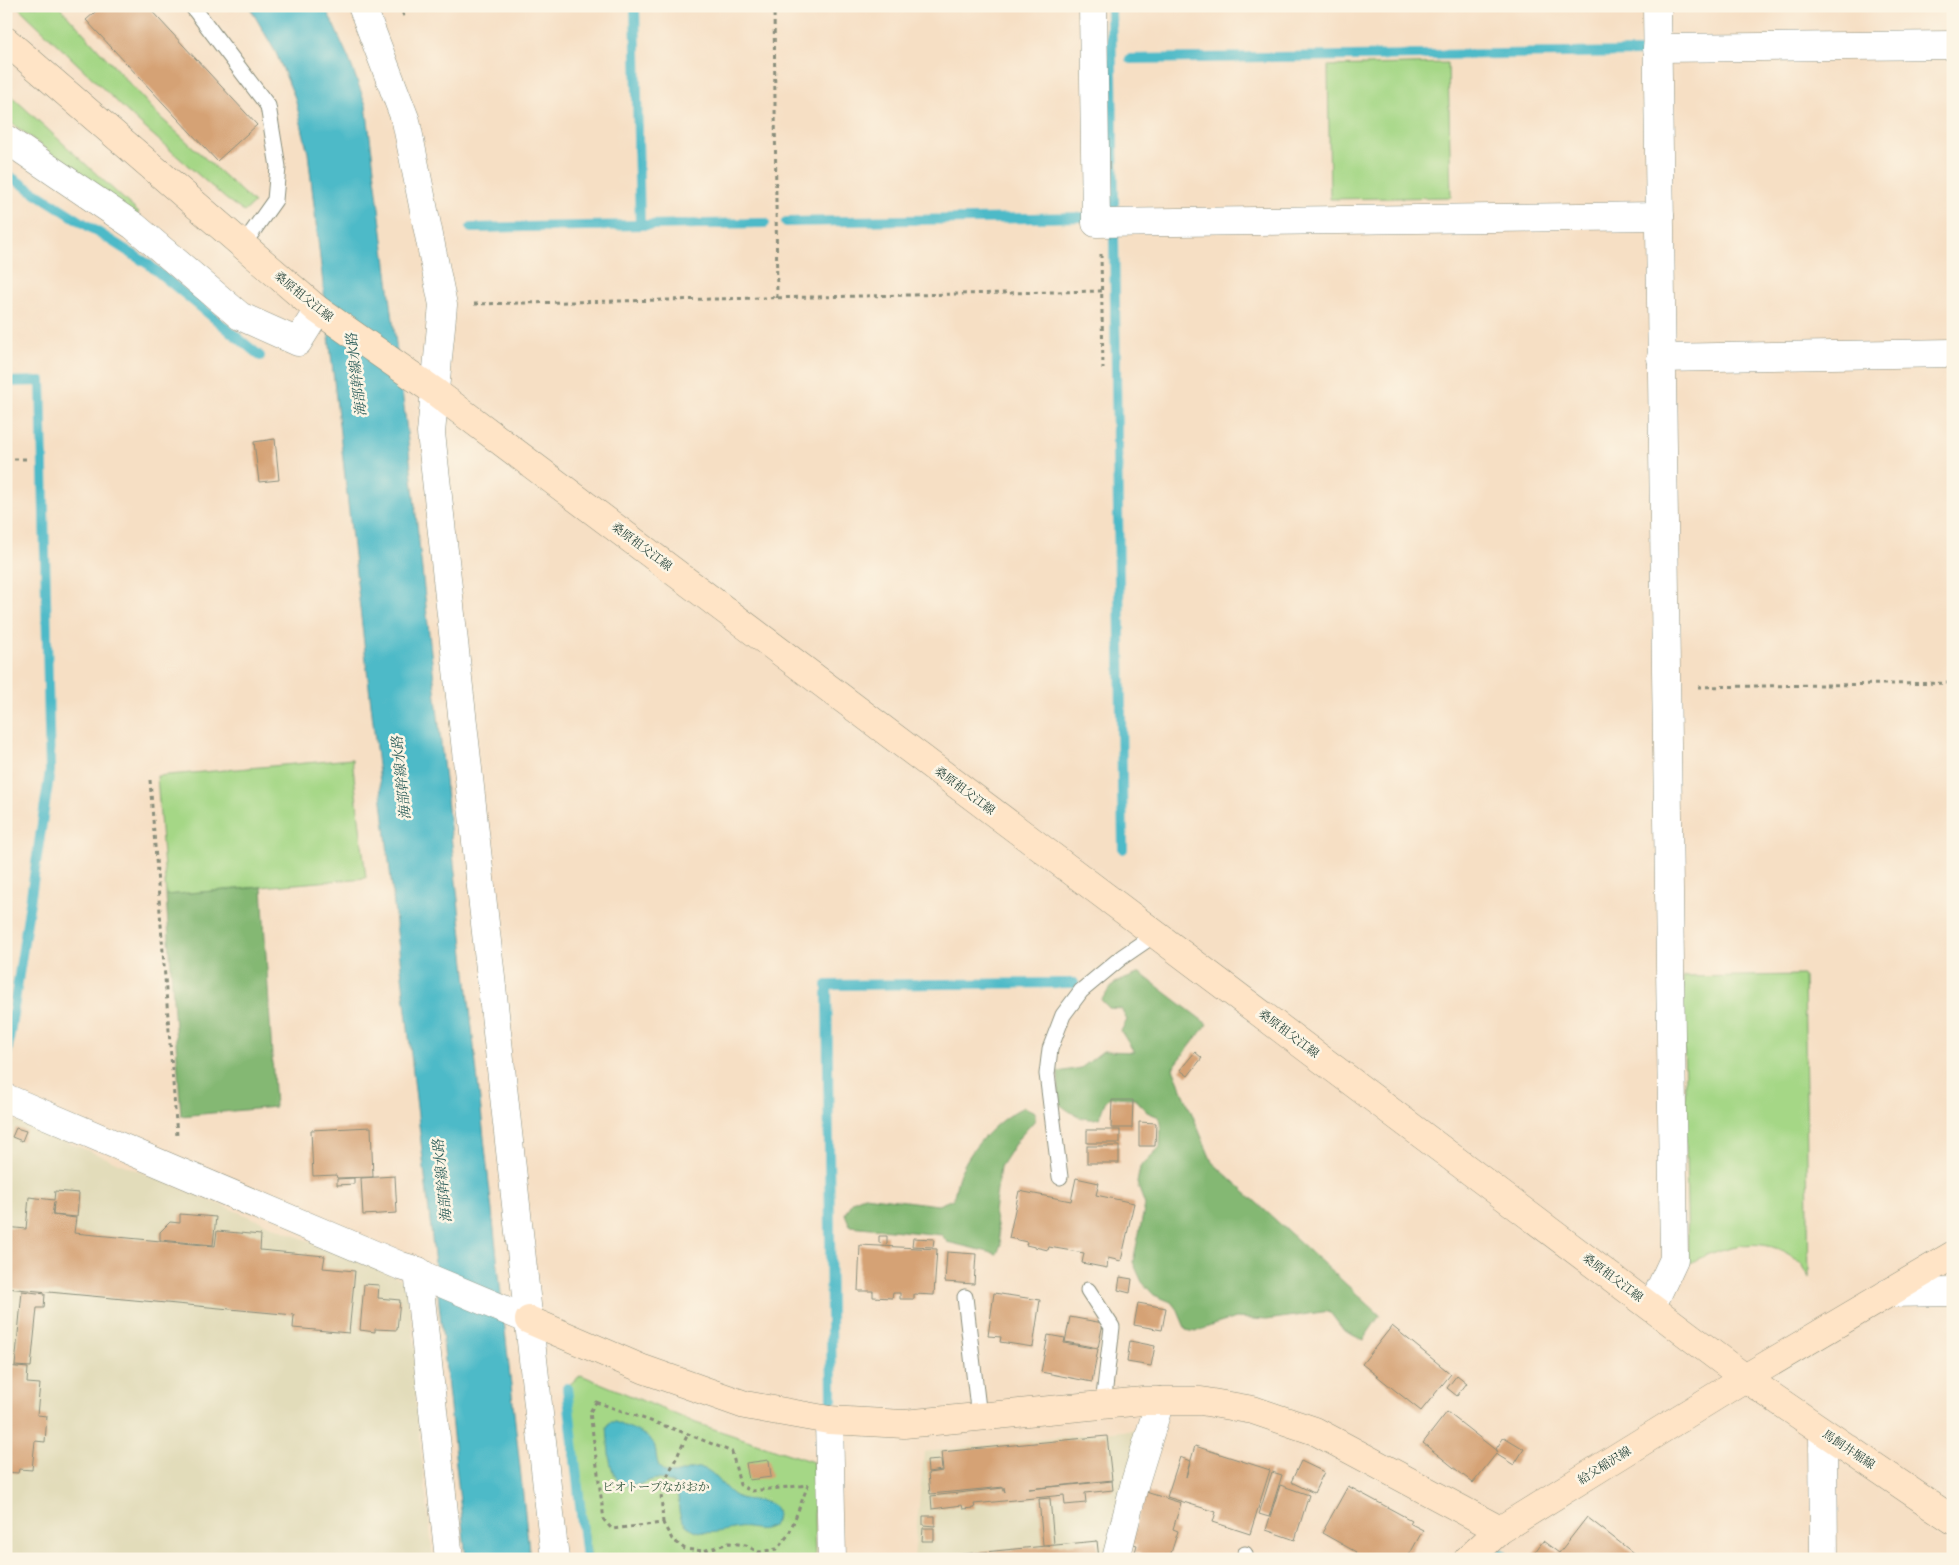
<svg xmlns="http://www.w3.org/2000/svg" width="1959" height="1565" viewBox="0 0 1959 1565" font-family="'Libre Caslon Text','Noto Serif JP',serif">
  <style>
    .built { fill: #e2dcba }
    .green { fill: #a5d786; stroke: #628a5d }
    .forest { fill: #84b873; stroke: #527a54 }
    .water { fill: #4dbac8; stroke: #367c7e }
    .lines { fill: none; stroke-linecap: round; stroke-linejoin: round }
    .stream { stroke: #4dbac8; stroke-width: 10 }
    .building { fill: #d5a275 }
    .lane-casing { stroke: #8a8e7c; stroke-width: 17 }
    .street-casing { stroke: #8a8e7c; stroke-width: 29 }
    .secondary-casing { stroke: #8a8e7c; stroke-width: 29 }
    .path { stroke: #8a8e7c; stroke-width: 3; stroke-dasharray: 4 4; stroke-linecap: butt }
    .lane { stroke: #fff; stroke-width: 15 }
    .street { stroke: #fff; stroke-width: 28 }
    .secondary { stroke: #ffe4c6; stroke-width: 28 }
    .labels { text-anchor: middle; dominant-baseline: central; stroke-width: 5; stroke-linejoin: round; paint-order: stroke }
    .street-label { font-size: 12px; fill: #1f3d34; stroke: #fcf5e5 }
    .park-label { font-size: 12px; fill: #3a5c44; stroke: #fcf5e5 }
    .water-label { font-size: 14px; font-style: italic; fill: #2a5c59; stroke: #fcf5e5 }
  </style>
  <rect width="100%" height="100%" fill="#fcf5e5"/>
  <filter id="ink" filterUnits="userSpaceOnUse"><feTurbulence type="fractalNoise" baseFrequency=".02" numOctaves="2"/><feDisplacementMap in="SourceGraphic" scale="10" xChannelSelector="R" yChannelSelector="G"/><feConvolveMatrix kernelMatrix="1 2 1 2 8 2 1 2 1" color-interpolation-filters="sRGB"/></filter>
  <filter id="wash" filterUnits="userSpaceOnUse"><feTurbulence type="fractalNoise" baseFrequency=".0096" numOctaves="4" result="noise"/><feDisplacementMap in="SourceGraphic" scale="20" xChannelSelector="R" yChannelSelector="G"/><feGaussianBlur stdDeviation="1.12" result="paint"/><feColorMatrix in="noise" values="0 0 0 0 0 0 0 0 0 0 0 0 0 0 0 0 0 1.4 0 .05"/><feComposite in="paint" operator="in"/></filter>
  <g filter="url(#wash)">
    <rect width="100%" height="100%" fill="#f6dfc4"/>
    <g class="built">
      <polygon points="14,1120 406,1281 422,1395 415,1397 433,1559 6,1559 6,1143"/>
      <polygon points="1141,1429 1105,1559 849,1559 914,1558 924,1452"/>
    </g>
    <g class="green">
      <polygon points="17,6 59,6 160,117 254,203 244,212 226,199 137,121"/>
      <polygon points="1448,63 1451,197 1330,199 1328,66"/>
      <polygon points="6,91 139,213 135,216 6,119"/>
      <polygon points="352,759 366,878 166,895 157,776"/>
      <path d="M1804 975 1809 1278C1804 1265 1801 1263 1790 1255 1758 1234 1719 1248 1688 1264L1683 977Z"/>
      <polygon points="581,1375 696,1423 813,1462 815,1559 591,1559 569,1385"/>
    </g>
    <g class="forest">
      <polygon points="262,887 275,1107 181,1116 166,895"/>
      <path d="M1140 973 1207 1024 1173 1068 1212 1162 1380 1315 1363 1340 1344 1331 1329 1311 1267 1320 1236 1318 1213 1325 1196 1332 1186 1330 1178 1311 1171 1302 1154 1295 1142 1282 1133 1262 1145 1205 1137 1183 1140 1167 1160 1147 1161 1123 1159 1117 1147 1112 1135 1098 1110 1097 1105 1102 1099 1118C1082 1122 1072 1113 1059 1104L1058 1072 1081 1068 1103 1051 1134 1052 1121 1031 1127 1020 1121 1009 1109 1008 1101 1000 1115 983Z"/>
      <path d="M1024 1107 1035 1112V1120L1018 1139 1000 1167 994 1212 1001 1244 997 1254 947 1242 942 1235 850 1226 845 1214 852 1201 864 1196 938 1205 953 1199C956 1190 957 1178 962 1169 974 1144 999 1118 1024 1107Z"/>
    </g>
    <g class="water">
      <polygon points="249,6 325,6 349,59 366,105 406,423 530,1559 466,1559 434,1256 308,153 295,98 276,53"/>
      <path d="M610 1422H615C626 1427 641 1431 650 1439 660 1447 652 1465 665 1472 677 1478 689 1466 702 1468 716 1471 724 1491 737 1497 749 1503 783 1496 776 1520 775 1524 772 1527 768 1528 758 1532 748 1526 738 1528 720 1531 695 1540 682 1520 676 1511 681 1490 673 1484 673 1483 667 1482 666 1481 655 1477 652 1480 641 1484 636 1486 628 1485 623 1485 607 1474 609 1445 607 1427Z"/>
    </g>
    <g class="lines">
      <g class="stream">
        <polyline points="635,6 640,225"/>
        <polyline points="1111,6 1114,210"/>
        <polyline points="1130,59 1641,52"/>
        <polyline points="6,174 148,264 260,356"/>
        <polyline points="786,222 1088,217"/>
        <polyline points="471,228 765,223"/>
        <polyline points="1114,237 1123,849"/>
        <polyline points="6,382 41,381 50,771 6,1060"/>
        <polyline points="567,1388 586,1559"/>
        <polyline points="832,1399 827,985 1074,983"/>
        <polyline points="1501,1554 1507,1559"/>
      </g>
    </g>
    <g id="blocks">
      <g class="building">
        <polygon points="102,6 147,6 257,125 217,161 86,20"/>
        <polygon points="275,439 279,480 259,482 254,442"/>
        <polygon points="1195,1052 1202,1058 1188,1076 1180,1070"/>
        <polygon points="1112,1100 1133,1100 1132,1128 1111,1128"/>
        <polygon points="1139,1122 1156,1123 1155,1146 1139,1146"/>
        <polygon points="371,1127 373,1177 337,1178 336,1175 313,1176 311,1130"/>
        <polygon points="16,1128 26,1131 22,1141 12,1137"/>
        <rect x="1087" y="1130" width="33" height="13"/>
        <rect x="1087" y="1146" width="32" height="17"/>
        <polygon points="395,1176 397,1213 363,1215 361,1178"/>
        <polygon points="354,1178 354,1184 337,1185 337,1179"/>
        <polygon points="1076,1178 1099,1183 1096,1195 1134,1203 1121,1261 1108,1258 1107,1268 1082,1263 1084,1253 1049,1247 1048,1250 1026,1245 1027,1242 1009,1238 1019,1191 1071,1201"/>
        <polygon points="55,1191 79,1193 77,1217 53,1215 54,1202 52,1215 76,1218 74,1233 215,1246 217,1231 261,1235 260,1250 325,1256 323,1268 355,1271 349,1333 293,1328 294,1315 6,1288 6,1227 26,1229 29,1197 54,1200"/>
        <polygon points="180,1214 216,1217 213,1245 160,1240 160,1232 170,1222 180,1223"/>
        <polygon points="879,1236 887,1236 887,1244 879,1243"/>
        <polygon points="913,1238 934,1239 933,1247 912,1246"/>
        <polygon points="860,1245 937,1249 934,1295 914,1294 914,1299 900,1299 900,1293 893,1293 892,1298 873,1297 873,1291 858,1291"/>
        <polygon points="947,1252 976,1254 974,1284 945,1282"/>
        <polygon points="1120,1277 1132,1279 1130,1293 1118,1290"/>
        <polygon points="364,1284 379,1285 378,1298 400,1300 397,1330 375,1329 375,1332 360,1330"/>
        <polygon points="22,1291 45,1294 44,1308 37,1308 31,1367 15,1366"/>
        <polygon points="994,1293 1040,1300 1033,1347 1000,1342 1001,1337 988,1336"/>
        <polygon points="1138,1303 1166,1308 1162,1330 1134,1325"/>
        <polygon points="1070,1317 1103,1323 1098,1348 1065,1342"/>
        <polygon points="1392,1326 1451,1374 1421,1411 1362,1364"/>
        <polygon points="1048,1335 1065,1338 1064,1343 1098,1349 1092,1382 1041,1372"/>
        <polygon points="1130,1341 1155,1346 1151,1366 1127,1362"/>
        <polygon points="6,1366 28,1368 27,1383 40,1384 37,1415 47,1416 45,1442 35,1441 32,1470 19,1469 18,1473 6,1472"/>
        <polygon points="1457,1375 1467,1383 1457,1396 1447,1388"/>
        <polygon points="1447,1412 1498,1452 1496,1449 1504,1437 1524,1449 1514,1465 1496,1454 1473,1483 1423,1443"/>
        <polygon points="1107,1436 1112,1480 1029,1489 1112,1481 1113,1490 1085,1493 1086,1503 1065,1505 1064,1495 974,1504 975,1508 963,1509 962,1505 932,1509 931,1496 1003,1488 1005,1492 1004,1487 930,1494 928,1473 943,1471 941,1452"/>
        <polygon points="1195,1446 1270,1470 1250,1534 1213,1522 1216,1512 1167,1497 1180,1457 1190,1461 1186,1477"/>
        <polygon points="769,1460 771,1477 749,1480 746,1463"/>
        <polygon points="941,1460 942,1470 928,1472 927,1461"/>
        <polygon points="1301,1461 1324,1472 1314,1493 1291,1482"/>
        <polygon points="1272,1472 1282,1475 1269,1517 1259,1514"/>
        <polygon points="1280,1485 1309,1495 1295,1540 1266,1530"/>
        <polygon points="1348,1486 1411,1520 1409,1523 1423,1530 1407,1559 1396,1559 1391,1556 1390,1559 1356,1559 1353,1557 1356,1552 1322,1533"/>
        <polygon points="1146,1492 1181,1503 1173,1529 1178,1531 1170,1556 1166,1555 1165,1559 1158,1559 1135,1552 1137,1545 1130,1543"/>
        <polygon points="1050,1498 1054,1544 1043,1545 1039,1499"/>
        <polygon points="923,1516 935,1516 935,1526 923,1525"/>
        <polygon points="1587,1517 1641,1559 1530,1559 1543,1541 1559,1553"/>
        <polygon points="923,1528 934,1528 934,1541 922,1541"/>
        <polygon points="1097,1541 1099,1559 933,1559 933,1557"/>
      </g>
    </g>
  </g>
  <g filter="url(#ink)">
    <use href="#blocks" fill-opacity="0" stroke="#8a8e7c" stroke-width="1"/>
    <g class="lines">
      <g class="lane-casing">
        <g id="lane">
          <polyline points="192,6 268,106 278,167 275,200 243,245"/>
          <polyline points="1060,1177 1047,1074 1050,1049 1063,1015 1081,991 1122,957 1157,933"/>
          <polyline points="1088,1290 1112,1327 1103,1405"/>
          <polyline points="965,1297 979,1417"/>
          <polyline points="1243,1559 1245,1554"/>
        </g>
      </g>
      <g class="street-casing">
        <g id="street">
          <polyline points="362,6 406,121 443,305 431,433 555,1559"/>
          <polyline points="1093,6 1096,223 1660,216"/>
          <polyline points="1657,48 1953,45"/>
          <polyline points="6,139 134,226 240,316 298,342 318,310"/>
          <polyline points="1661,358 1953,353"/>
          <polyline points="6,1098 401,1266 418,1271 427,1277 529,1320"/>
          <polyline points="418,1271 449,1559"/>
          <polyline points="1888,1293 1953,1292"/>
          <polyline points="1652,1306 1674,1259 1657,6"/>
          <polyline points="829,1420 832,1559"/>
          <polyline points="1823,1432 1824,1559"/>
          <polyline points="1116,1559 1135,1482 1160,1401"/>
        </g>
      </g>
      <g class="secondary-casing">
        <g id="secondary">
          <polyline points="6,41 318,310 434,391 1745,1378 1953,1520"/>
          <polyline points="529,1320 643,1369 745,1405 829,1420 904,1424 1143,1401 1201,1401 1253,1410 1315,1431 1500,1530"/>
          <polyline points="1468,1559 1500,1530 1606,1464 1745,1378 1953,1255"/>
        </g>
      </g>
      <g class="path">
        <polyline points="399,6 404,16"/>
        <polyline points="774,6 777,298"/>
        <polyline points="1101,254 1103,369"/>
        <polyline points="474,304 1102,291"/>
        <polyline points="6,459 28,459"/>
        <polyline points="1698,687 1953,683"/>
        <polyline points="150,780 177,1136"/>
        <polygon points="596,1402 688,1434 732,1452 740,1485 751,1491 808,1485 789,1534 777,1549 758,1552 746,1545 729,1543 703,1551 685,1549 672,1539 663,1523 612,1529 604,1520 590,1412"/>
        <polyline points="663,1523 661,1493 664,1483 688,1434"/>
      </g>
      <use href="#lane" class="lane"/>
      <use href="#street" class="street"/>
      <use href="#secondary" class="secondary"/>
    </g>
  </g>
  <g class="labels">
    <g class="street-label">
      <text transform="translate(304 296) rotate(39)">桑原祖父江線</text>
      <text transform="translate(642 546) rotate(37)">桑原祖父江線</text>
      <text transform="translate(965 790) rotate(37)">桑原祖父江線</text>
      <text transform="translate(1289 1033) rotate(37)">桑原祖父江線</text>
      <text transform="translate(1613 1277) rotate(37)">桑原祖父江線</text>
      <text transform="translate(1849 1449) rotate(34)">馬飼井堀線</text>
      <text transform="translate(1604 1465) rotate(-32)">給父稲沢線</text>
    </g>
    <g class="park-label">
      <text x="656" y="1486">ビオトープながおか</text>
    </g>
    <g class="water-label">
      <text transform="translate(356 375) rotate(-97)">海部幹線水路</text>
      <text transform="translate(401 778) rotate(-96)">海部幹線水路</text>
      <text transform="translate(442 1181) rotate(-96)">海部幹線水路</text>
    </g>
  </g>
  <rect width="1959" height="1565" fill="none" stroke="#fcf5e5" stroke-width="25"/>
</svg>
